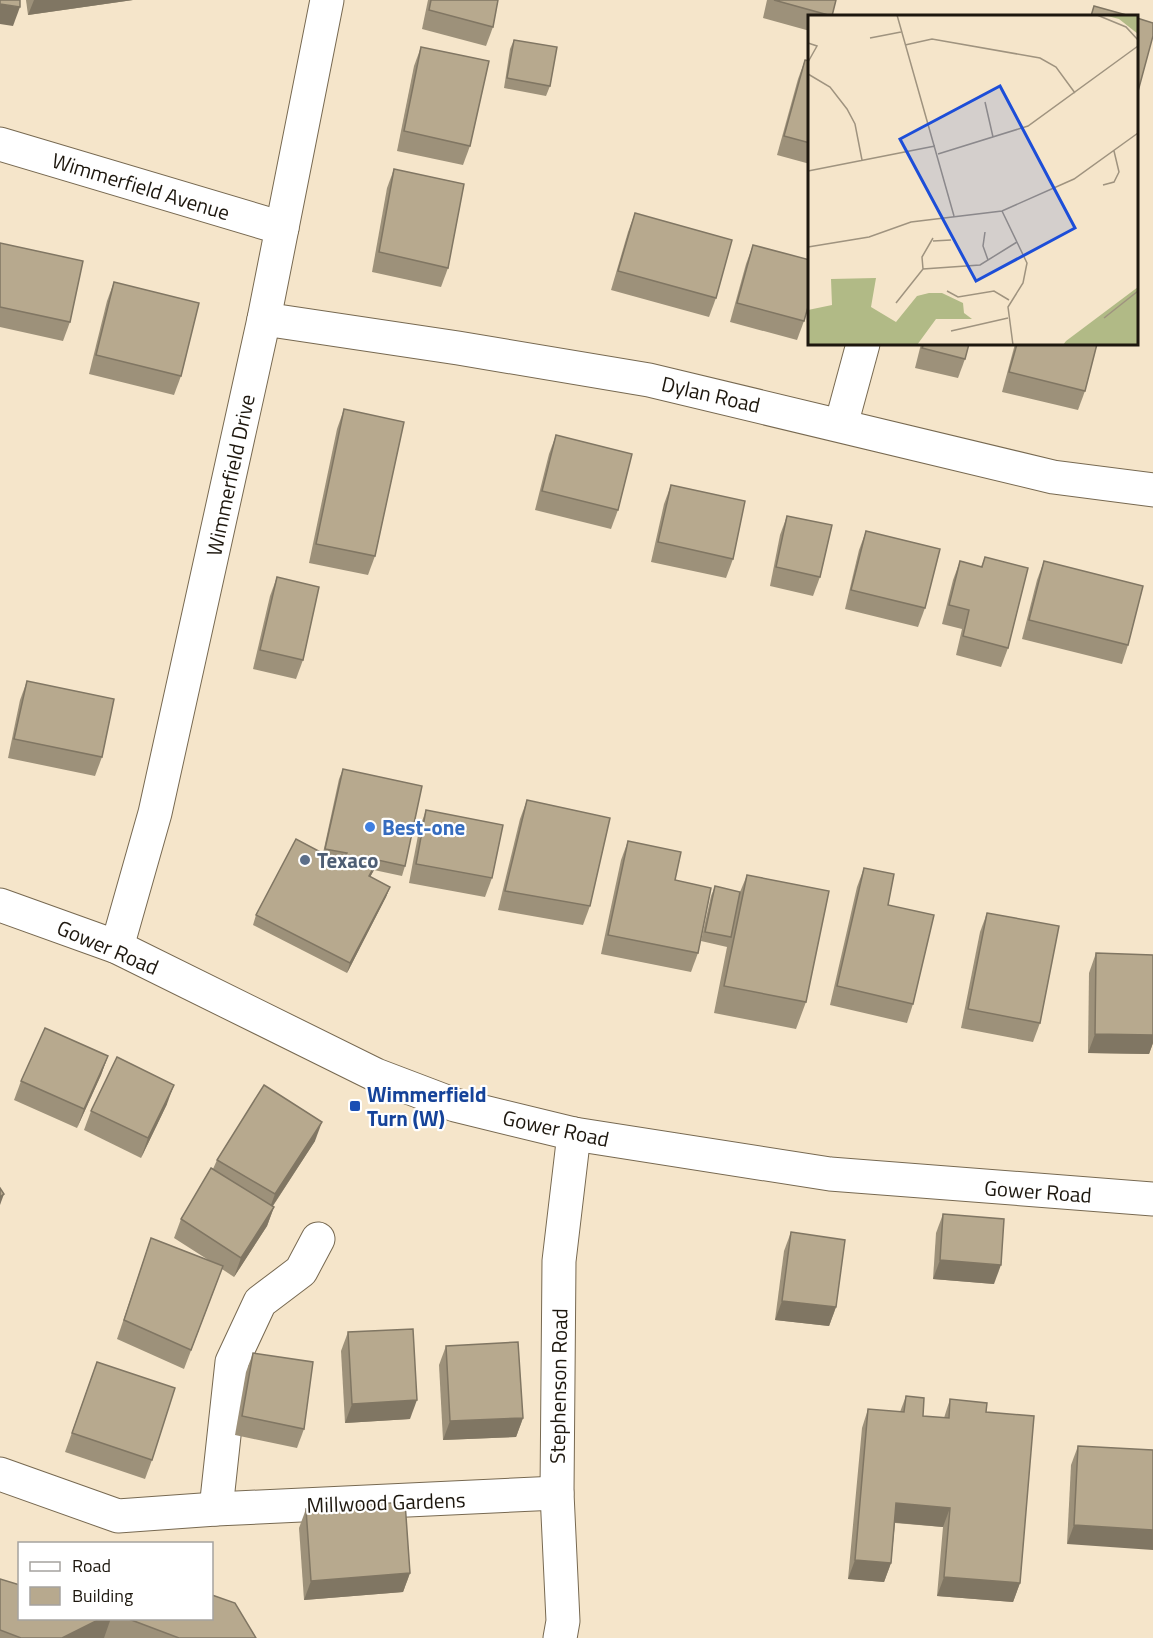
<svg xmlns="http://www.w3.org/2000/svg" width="1153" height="1638" viewBox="0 0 1153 1638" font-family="'Titillium Web',sans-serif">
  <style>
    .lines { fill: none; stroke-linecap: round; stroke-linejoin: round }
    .street-casing { stroke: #776951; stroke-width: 35 }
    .secondary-casing { stroke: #776951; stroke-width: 35 }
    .primary-casing { stroke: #776951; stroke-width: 35 }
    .street { stroke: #fff; stroke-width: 33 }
    .secondary { stroke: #fff; stroke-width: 33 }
    .primary { stroke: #fff; stroke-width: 33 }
    .wall { fill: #9d917a }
    .shaded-wall { fill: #807663 }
    .building { fill: #b7a98e; stroke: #807663; stroke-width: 1.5 }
    .shop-dot { fill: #3f7fe0; stroke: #fff; stroke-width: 2 }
    .service-dot { fill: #5c6f8a; stroke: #fff; stroke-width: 2 }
    .transit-dot { fill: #1a4fb4; stroke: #fff; stroke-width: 2 }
    .labels { text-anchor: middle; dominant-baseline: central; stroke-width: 4.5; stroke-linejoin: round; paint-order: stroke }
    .street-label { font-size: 21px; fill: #1d170e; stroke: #fff }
    .shop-label { font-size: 21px; font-weight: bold; fill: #366cbe; stroke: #fff; text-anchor: start }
    .service-label { font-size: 21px; font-weight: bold; fill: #4e5e75; stroke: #fff; text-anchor: start }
    .transit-label { font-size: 21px; font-weight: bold; fill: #164399; stroke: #fff; text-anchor: start }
    .inset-road { fill: none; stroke: #9f937f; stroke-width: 1.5 }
    .view { fill: #1d4ed8; fill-opacity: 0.15; stroke: #1d4ed8; stroke-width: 3 }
    .inset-edge { fill: none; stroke: #1d170e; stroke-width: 3 }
  </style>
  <rect width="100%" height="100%" fill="#f5e5ca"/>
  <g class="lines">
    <g class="street-casing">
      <g id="street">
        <polyline points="0,144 282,228"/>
        <polyline points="264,319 458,348 649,380 1053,477 1153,490"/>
        <polyline points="841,425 863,344"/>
        <polyline points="0,1474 118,1516 216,1509 557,1493"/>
        <polyline points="216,1509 232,1362 260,1302 301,1271 318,1239"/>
        <polyline points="560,1638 563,1621 557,1493 559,1261 574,1134"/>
      </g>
    </g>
    <g class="secondary-casing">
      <polyline id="secondary" points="117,947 155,813 264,319 327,0"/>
    </g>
    <g class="primary-casing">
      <polyline id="primary" points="0,905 117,947 376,1075 455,1105 574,1134 830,1174 1153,1199"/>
    </g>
    <use href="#street" class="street"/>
    <use href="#secondary" class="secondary"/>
    <use href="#primary" class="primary"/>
  </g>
  <g class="wall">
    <polygon points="26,0 133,0 28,15"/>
    <polygon points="428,0 498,0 493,27 486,46 422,29"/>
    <polygon points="767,0 836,0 832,16 810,16 810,31 763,18"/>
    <polygon points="514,40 550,86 546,96 504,88 510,49"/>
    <polygon points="421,47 470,146 463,165 397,151 414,66"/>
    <polygon points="805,60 810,61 810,164 777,155 798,79"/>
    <polygon points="394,169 448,268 441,287 372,272 387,188"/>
    <polygon points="635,213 716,298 709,317 611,290 628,232"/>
    <polygon points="0,243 70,322 63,341 0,327"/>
    <polygon points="753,245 804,321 797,340 730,322 746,264"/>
    <polygon points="114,282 181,376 174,395 89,374 107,301"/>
    <polygon points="921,344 969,344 965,359 958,378 915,368"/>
    <polygon points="1015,344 1097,344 1085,391 1078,410 1002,392"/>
    <polygon points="344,409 375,556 368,575 309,563 337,429"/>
    <polygon points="556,435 618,510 611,529 535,510 549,454"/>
    <polygon points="671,485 733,559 726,578 651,562 664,504"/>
    <polygon points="787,516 820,577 813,596 770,586 780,535"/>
    <polygon points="866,531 925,608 918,627 845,609 859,550"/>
    <polygon points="985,557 1008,648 1001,667 956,655 962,629 942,624 953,580 960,561 981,567"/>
    <polygon points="1044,561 1128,645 1122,664 1022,639 1037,580"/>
    <polygon points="277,577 303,660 296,679 253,669 270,596"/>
    <polygon points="27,681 102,757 95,776 8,758 20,700"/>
    <polygon points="343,769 405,866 402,876 374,870 370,877 390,887 386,897 347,973 253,925 256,915 323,853 339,779"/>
    <polygon points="527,800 590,906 583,925 498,910 520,819"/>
    <polygon points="426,810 492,878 485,897 409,883 419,830"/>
    <polygon points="628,841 675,880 698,953 691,972 601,954 621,860"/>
    <polygon points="864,868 888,905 913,1004 907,1023 830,1005 857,887"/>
    <polygon points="747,875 806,1002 796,1029 714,1013 727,947 701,941 711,896 715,886 740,892"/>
    <polygon points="987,913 1040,1023 1033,1042 961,1028 980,932"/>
    <polygon points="1096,953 1153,955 1153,1043 1149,1054 1088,1053 1089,973"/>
    <polygon points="108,1056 101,1075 77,1128 14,1100 21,1081"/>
    <polygon points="167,1104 141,1158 84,1130 91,1111"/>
    <polygon points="315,1141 273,1206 274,1207 267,1226 234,1277 222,1269 184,1369 117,1339 151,1238 210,1261 174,1238 181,1219 213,1169 217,1160"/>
    <polygon points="943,1214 994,1284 933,1279 936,1233"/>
    <polygon points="791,1232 836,1307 829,1326 775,1320 784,1251"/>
    <polygon points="348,1332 410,1419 345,1423 341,1351"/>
    <polygon points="446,1346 523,1418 516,1437 443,1440 439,1365"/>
    <polygon points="253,1353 304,1429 297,1448 235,1435 246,1372"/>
    <polygon points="97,1362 152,1460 145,1479 65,1452"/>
    <polygon points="906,1396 923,1416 944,1418 950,1399 986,1412 1020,1583 1013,1602 937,1596 943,1527 895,1523 891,1563 884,1582 848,1579 862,1428 868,1409 900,1412"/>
    <polygon points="1078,1446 1153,1450 1067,1544 1071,1465"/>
    <polygon points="306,1509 410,1573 403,1592 304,1600 299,1528"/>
    <polygon points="0,1579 20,1618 212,1618 256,1638 0,1638"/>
  </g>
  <g class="shaded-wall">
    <polygon points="34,0 133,0 28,15"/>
    <polygon points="0,4 20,7 13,26 0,24"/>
    <polygon points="378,860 374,870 365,886 369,876"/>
    <polygon points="390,887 386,897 347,973 350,963"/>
    <polygon points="1095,1034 1153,1035 1153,1043 1149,1054 1088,1053"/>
    <polygon points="108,1056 101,1075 77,1128 84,1109"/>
    <polygon points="174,1085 167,1104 141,1158 148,1138"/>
    <polygon points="322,1122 315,1141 268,1213 275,1194"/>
    <polygon points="4,1194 0,1205 0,1197"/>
    <polygon points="274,1207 267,1226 234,1277 241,1258"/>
    <polygon points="940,1260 1001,1265 994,1284 933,1279"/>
    <polygon points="782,1301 836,1307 829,1326 775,1320"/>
    <polygon points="417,1400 410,1419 345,1423 352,1404"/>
    <polygon points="523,1418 516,1437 443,1440 450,1421"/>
    <polygon points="896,1503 950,1508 943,1527 889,1522"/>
    <polygon points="1074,1525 1153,1530 1153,1550 1067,1544"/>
    <polygon points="855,1560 891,1563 884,1582 848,1579"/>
    <polygon points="410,1573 403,1592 304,1600 311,1581"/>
    <polygon points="944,1577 1020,1583 1013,1602 937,1596"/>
    <polygon points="102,1618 111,1618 104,1638 62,1638"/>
  </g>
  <g class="building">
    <polygon points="0,0 20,0 20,7 0,4"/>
    <polygon points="431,0 498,0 493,27 429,10"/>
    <polygon points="774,0 836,0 832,16"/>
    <polygon points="1094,6 1130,16 1091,16"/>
    <polygon points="1137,18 1153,23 1153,36 1137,95"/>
    <polygon points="514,40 557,47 550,86 507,78"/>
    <polygon points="421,47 489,61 470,146 404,131"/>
    <polygon points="805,60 810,61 810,143 784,136"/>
    <polygon points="394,169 464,184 448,268 379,252"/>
    <polygon points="635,213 732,240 716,298 618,271"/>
    <polygon points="0,243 83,261 70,322 0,307"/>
    <polygon points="753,245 810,260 810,300 804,321 737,303"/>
    <polygon points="114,282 199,303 181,376 96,355"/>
    <polygon points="924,344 969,344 965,359 922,348"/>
    <polygon points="1017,344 1097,344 1085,391 1009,372"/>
    <polygon points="344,409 404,422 375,556 316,544"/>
    <polygon points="556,435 632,454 618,510 542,491"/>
    <polygon points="671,485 745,501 733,559 658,542"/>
    <polygon points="787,516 832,525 820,577 776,567"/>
    <polygon points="866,531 940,549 925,608 851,590"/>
    <polygon points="985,557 1028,568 1008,648 963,636 969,610 949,605 960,561 982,567"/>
    <polygon points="1044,561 1143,586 1128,645 1029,620"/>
    <polygon points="277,577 319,587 303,660 260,650"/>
    <polygon points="27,681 114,699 102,757 14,739"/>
    <polygon points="343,769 422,786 405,866 378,860 369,876 390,887 350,963 256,915 296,839 341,863 347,853 325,849"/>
    <polygon points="527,800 610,818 590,906 505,891"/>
    <polygon points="426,810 503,825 492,878 416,864"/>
    <polygon points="628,841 681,852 675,880 711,888 698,953 608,935"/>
    <polygon points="864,868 894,874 888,905 934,915 913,1004 837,986"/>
    <polygon points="747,875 829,891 806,1002 724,986"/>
    <polygon points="715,886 740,892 731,937 705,932"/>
    <polygon points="987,913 1059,926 1040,1023 968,1009"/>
    <polygon points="1096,953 1153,955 1153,1035 1095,1034"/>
    <polygon points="45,1028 108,1056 84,1109 21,1081"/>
    <polygon points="117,1057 174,1085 148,1138 91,1111"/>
    <polygon points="264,1085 322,1122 275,1194 217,1160"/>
    <polygon points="211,1168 274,1207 241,1258 181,1219"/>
    <polygon points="0,1188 4,1194 0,1197"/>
    <polygon points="943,1214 1004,1219 1001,1265 940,1260"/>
    <polygon points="791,1232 845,1240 836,1307 782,1301"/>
    <polygon points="151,1238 223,1266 191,1350 124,1320"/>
    <polygon points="413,1329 417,1400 352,1404 348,1332"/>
    <polygon points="518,1342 523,1418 450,1421 446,1346"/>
    <polygon points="253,1353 313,1362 304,1429 242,1416"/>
    <polygon points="97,1362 175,1388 152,1460 72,1433"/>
    <polygon points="906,1396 924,1398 923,1416 949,1418 950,1399 987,1403 986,1412 1034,1416 1020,1583 944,1577 950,1508 896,1503 891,1563 855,1560 868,1409 904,1412"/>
    <polygon points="1078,1446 1153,1450 1153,1530 1074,1525"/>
    <polygon points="405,1502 410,1573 311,1581 306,1509"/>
    <polygon points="0,1579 20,1585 20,1618 102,1618 62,1638 21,1638 0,1630"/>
    <polygon points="212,1595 235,1603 256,1638 179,1638 126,1618 212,1618"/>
  </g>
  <circle class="shop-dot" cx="370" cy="827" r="6"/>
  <circle class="service-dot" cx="305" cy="860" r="6"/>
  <rect class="transit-dot" x="349" y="1100" width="12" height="12" rx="3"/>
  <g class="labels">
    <g class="street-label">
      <text transform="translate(141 186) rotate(17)">Wimmerfield Avenue</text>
      <text transform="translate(711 394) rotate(13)">Dylan Road</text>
      <text transform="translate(230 475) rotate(-78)">Wimmerfield Drive</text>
      <text transform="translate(108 947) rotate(23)">Gower Road</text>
      <text transform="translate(556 1128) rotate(12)">Gower Road</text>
      <text transform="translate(1038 1191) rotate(4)">Gower Road</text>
      <text transform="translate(558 1386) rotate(-89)">Stephenson Road</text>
      <text transform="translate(386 1502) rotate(-2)">Millwood Gardens</text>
    </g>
    <g class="shop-label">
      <text x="382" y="827">Best-one</text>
    </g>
    <g class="service-label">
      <text x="317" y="860">Texaco</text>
    </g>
    <g class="transit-label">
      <text x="367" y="1094">Wimmerfield<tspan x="367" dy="24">Turn (W)</tspan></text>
    </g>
  </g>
  <g transform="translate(808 15)">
    <rect width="330" height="330" fill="#f5e5ca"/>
    <path d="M296 0H330V19L311 4ZM68 263 63 292 88 307 109 281 121 278H134L155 288 156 298 164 304H128L109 330H0V295L24 290 23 264ZM330 272V330H255L258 326Z" fill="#b1ba86"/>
    <path class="inset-road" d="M89 0 146 201M289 0 318 12 330 25M62 23 93 17M0 28 9 31 0 47M97 30 124 24 232 43 248 52 267 78M0 59 22 72 39 94 47 109 54 145M177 87 185 122M130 139 220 111 330 31M0 156 127 131M295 170 306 167 311 157 306 136M194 196 219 248 215 268 200 292 205 330M177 217 175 231 180 245M125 226 143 225M0 232 61 222 103 207 194 196 266 164 330 118M115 254 114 242 125 223M139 276 150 282 186 276 201 285M88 288 115 254 172 250 209 227M296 303 330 276M143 316 200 303"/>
    <path class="view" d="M192 71 267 213 168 266 92 124Z"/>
    <rect width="330" height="330" class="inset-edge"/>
  </g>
  <rect x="18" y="1542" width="195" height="78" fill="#ffffff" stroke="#a5a29f" stroke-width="1.5"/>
  <rect x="30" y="1562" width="30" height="9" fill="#ffffff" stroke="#a5a29f" stroke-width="1.5"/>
  <text x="72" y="1572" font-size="18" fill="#1d170e">Road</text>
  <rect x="30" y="1587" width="30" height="18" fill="#b7a98e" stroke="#a5a29f" stroke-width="1.5"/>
  <text x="72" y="1602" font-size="18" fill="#1d170e">Building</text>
</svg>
